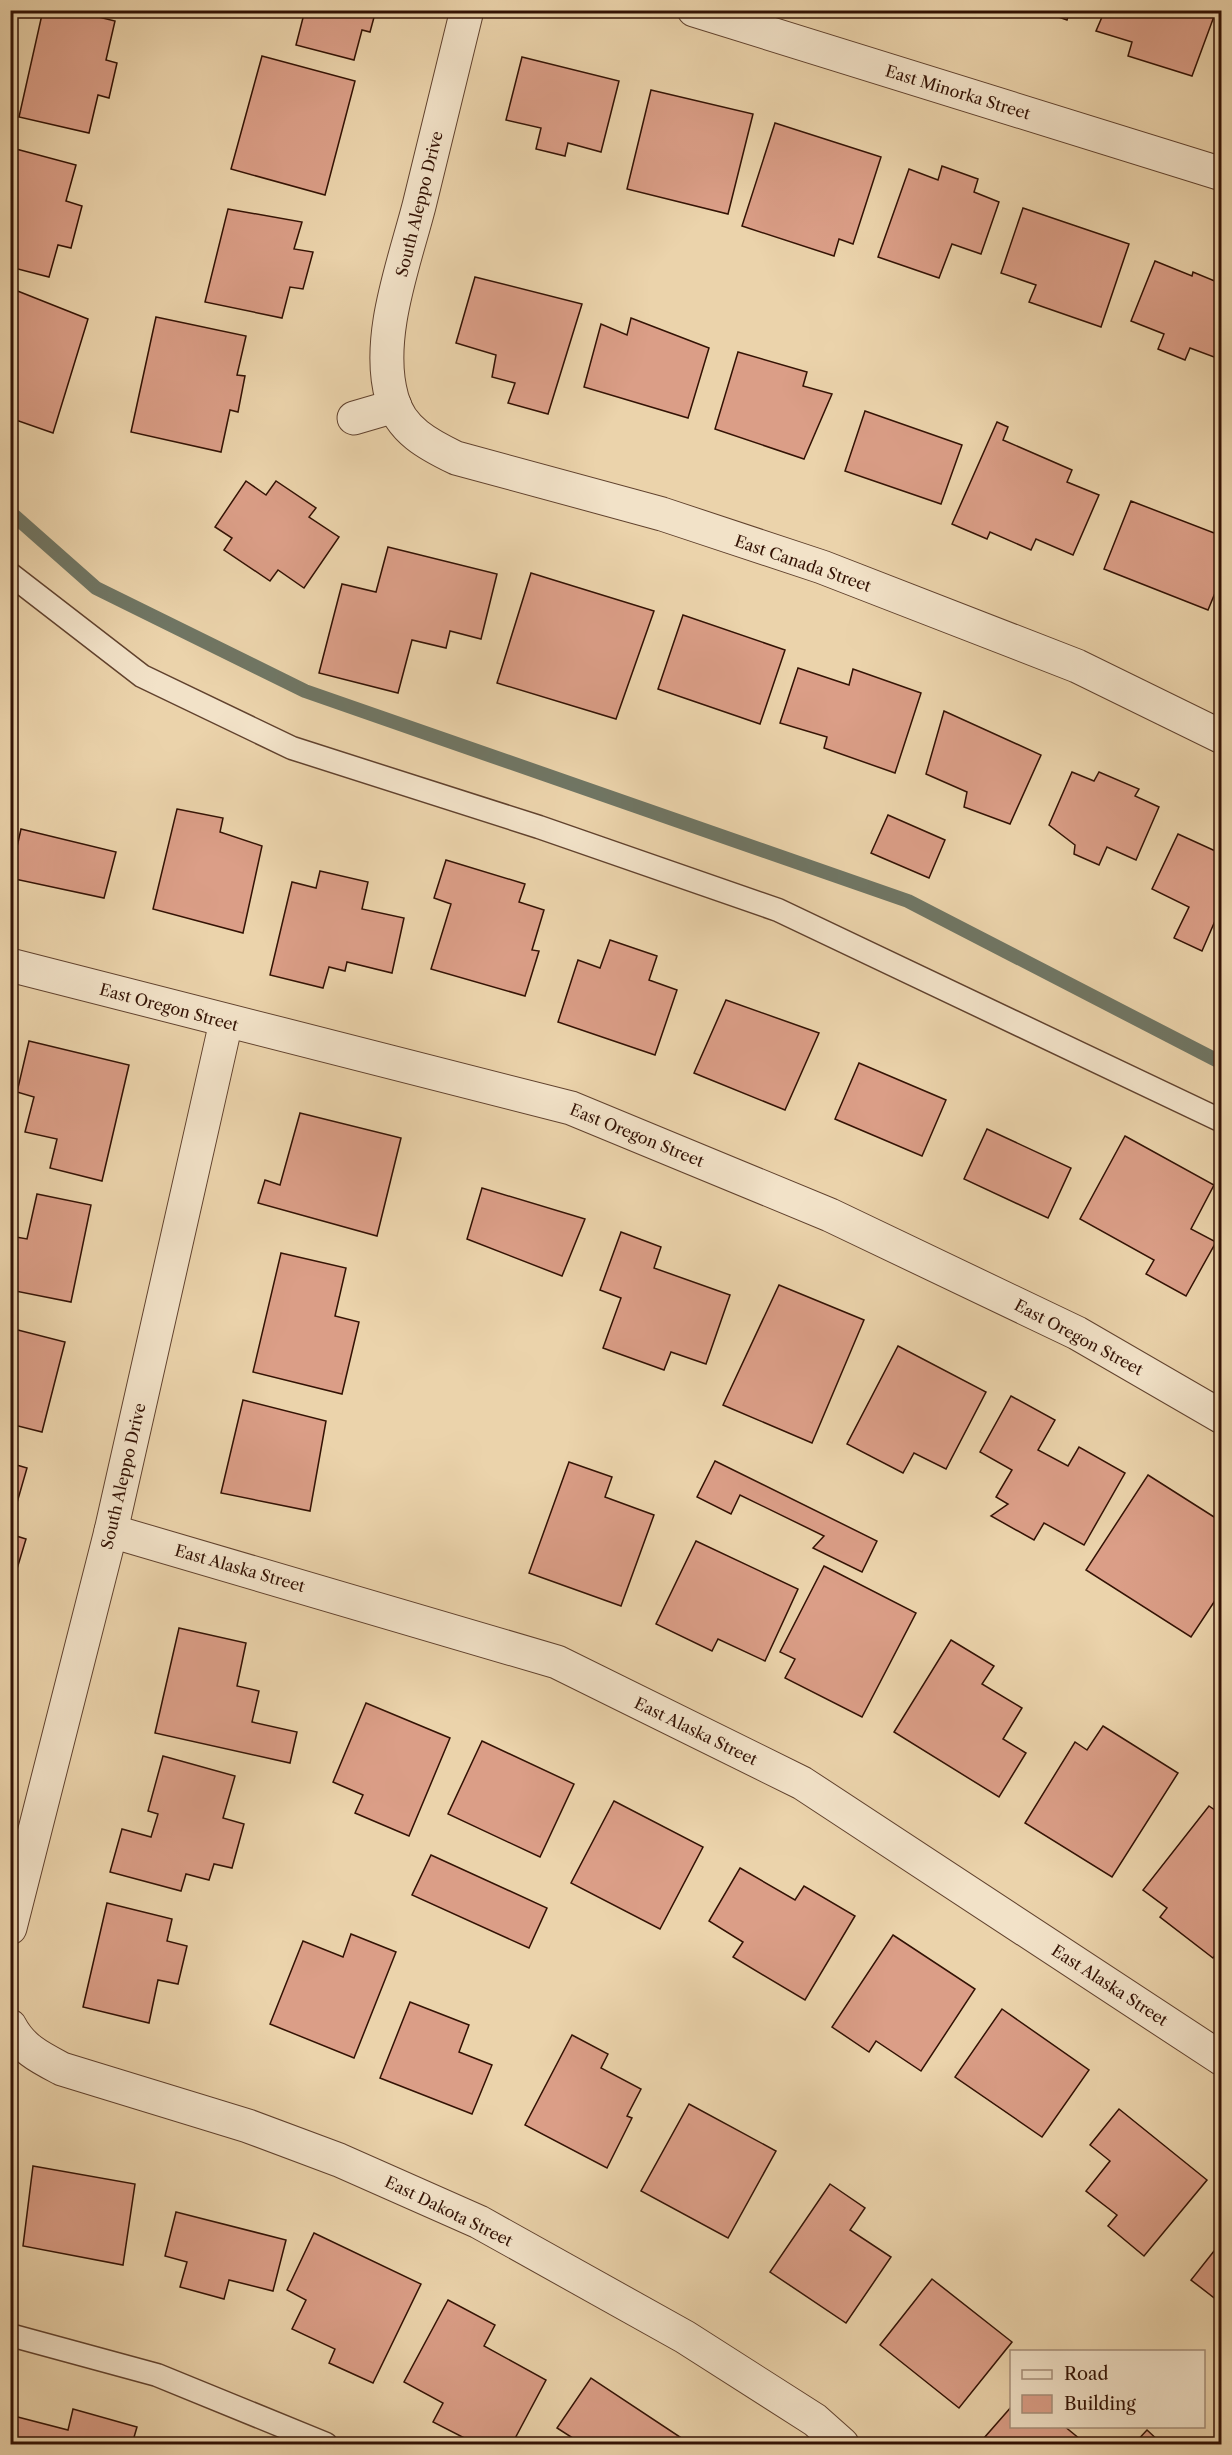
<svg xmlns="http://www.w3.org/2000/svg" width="1232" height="2455" viewBox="0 0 1232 2455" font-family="'Libre Caslon Text',serif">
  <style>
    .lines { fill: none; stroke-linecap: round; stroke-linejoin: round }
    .stream { stroke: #707664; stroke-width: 14 }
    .building { fill: #db9e87; stroke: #331204; stroke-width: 1.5 }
    .lane-casing { stroke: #61422e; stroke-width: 25 }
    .street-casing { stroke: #61422e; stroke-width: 35 }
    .lane { stroke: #f2e2c8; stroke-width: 22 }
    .street { stroke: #f2e2c8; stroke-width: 33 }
    .labels { text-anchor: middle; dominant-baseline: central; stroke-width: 4.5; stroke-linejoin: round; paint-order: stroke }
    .street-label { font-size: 16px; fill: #331204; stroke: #f2e2c8 }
  </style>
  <rect width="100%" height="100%" fill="#ebd3ab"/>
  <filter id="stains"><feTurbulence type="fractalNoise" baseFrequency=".00333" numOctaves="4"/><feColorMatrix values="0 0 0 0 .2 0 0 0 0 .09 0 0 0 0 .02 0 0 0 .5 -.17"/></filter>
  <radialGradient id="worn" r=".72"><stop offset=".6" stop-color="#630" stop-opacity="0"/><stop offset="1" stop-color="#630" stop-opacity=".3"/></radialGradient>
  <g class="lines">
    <polyline class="stream" points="10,512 96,588 305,691 908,901 1222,1063"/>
  </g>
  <g class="building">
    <polygon points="43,10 70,10 115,21 106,60 117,63 109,98 98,95 89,133 19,117"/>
    <polygon points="305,10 376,10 370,32 362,30 354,60 296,45"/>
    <polygon points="1039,10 1070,10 1067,20"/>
    <polygon points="1105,10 1215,10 1216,11 1192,76 1128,56 1132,42 1096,31"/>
    <polygon points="262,56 355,81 325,195 231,169"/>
    <polygon points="522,57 619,81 601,152 568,143 565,156 536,149 541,128 506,120"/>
    <polygon points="651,90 753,114 728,214 627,189"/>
    <polygon points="775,123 881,157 853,244 839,239 834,256 742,226"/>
    <polygon points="16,149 76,165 66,201 82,206 71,248 58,245 49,277 10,267 10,169"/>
    <polygon points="942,166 978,179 974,192 999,202 981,254 952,244 939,278 878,257 909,169 938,180"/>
    <polygon points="1023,208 1129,244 1101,327 1029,302 1036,285 1001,273"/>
    <polygon points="228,209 302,222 294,249 313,252 303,289 290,287 282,318 205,302"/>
    <polygon points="1155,261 1192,276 1193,272 1222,284 1222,360 1190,348 1185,360 1158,349 1164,334 1131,321"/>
    <polygon points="475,277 582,304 548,414 508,403 515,383 492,377 496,355 456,343"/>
    <polygon points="10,288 88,319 53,433 10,418"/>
    <polygon points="156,317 246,336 237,375 245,376 238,412 230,410 221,452 131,432"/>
    <polygon points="631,318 709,348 688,418 584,387 601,324 627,335"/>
    <polygon points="738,352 807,372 803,386 832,394 804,459 715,429"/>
    <polygon points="865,411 962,445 941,504 845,471"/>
    <polygon points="997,422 1008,427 1003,440 1072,470 1067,482 1099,495 1073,555 1036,539 1031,550 990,532 987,539 952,524"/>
    <polygon points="246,481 266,495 276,481 316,508 309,517 339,537 304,588 278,570 270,581 224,550 232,538 215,527"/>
    <polygon points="1131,501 1222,536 1222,576 1208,610 1104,569"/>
    <polygon points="388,547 497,574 481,639 450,631 446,648 412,640 398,693 319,673 342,584 376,592"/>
    <polygon points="531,573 654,611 616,719 497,683"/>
    <polygon points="683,615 785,650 760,724 658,689"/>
    <polygon points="798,668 849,685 853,669 921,693 895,773 824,748 827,737 780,723"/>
    <polygon points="944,711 1041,755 1010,824 964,807 967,792 926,774"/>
    <polygon points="1072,772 1094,781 1099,772 1139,789 1135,796 1159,807 1136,860 1107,847 1099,865 1074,854 1075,845 1049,825"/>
    <polygon points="177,809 223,818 220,832 262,846 243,933 153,909"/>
    <polygon points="888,815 945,840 929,878 871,853"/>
    <polygon points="21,829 116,852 104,898 10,878"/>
    <polygon points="1178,834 1222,854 1222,924 1215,921 1202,951 1174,938 1189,907 1152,889"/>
    <polygon points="446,860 525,884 519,902 544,910 532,950 539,951 525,996 431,969 451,904 434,898"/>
    <polygon points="320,871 368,882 362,909 404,918 392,973 347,962 345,971 329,967 323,988 270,975 292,882 316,888"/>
    <polygon points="610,940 657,956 649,980 677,990 655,1055 558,1022 578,960 600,968"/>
    <polygon points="726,1000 819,1033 785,1110 694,1073"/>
    <polygon points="29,1041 129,1065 102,1181 50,1168 57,1139 25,1132 34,1097 17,1092"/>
    <polygon points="859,1063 946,1100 922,1156 835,1119"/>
    <polygon points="300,1113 401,1138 377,1236 258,1203 265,1180 280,1185"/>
    <polygon points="987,1129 1071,1168 1048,1218 964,1179"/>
    <polygon points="1125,1136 1214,1185 1191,1229 1216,1242 1186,1296 1146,1274 1154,1260 1080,1219"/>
    <polygon points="482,1188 585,1219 562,1276 467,1239"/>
    <polygon points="37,1194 91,1205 71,1302 10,1290 10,1236 27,1239"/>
    <polygon points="621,1232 661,1247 654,1268 730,1295 706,1364 671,1352 664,1370 603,1348 621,1298 600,1290"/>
    <polygon points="281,1253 346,1268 335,1316 359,1322 342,1394 253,1372"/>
    <polygon points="779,1285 864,1320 812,1443 723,1405"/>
    <polygon points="1222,1292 1222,1308 1215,1304"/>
    <polygon points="10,1328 65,1342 42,1432 10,1424"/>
    <polygon points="898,1346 986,1392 946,1469 914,1453 903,1473 847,1444"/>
    <polygon points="1011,1396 1055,1420 1038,1450 1068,1466 1079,1447 1125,1473 1084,1545 1044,1523 1034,1540 991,1516 1008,1504 996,1497 1012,1470 980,1452"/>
    <polygon points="243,1400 326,1421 310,1511 221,1493"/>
    <polygon points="715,1461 877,1541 862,1572 813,1548 824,1536 740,1495 731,1514 697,1497"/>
    <polygon points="569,1462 612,1477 605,1497 654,1515 621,1606 529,1573"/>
    <polygon points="10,1463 27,1468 10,1527"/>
    <polygon points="1148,1475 1222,1522 1222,1590 1191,1637 1086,1570"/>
    <polygon points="10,1534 26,1539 10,1592"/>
    <polygon points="696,1541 798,1589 765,1661 718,1639 712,1651 656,1624"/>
    <polygon points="824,1566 916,1613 862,1717 785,1678 795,1659 780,1652"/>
    <polygon points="179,1628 246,1643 237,1686 259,1691 252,1722 297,1732 290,1763 155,1733"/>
    <polygon points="951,1640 994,1666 982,1684 1022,1708 1003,1739 1026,1753 999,1797 894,1732"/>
    <polygon points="366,1703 450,1738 409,1836 355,1813 363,1795 333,1782"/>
    <polygon points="1103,1726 1178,1773 1112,1877 1025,1823 1075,1742 1087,1750"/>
    <polygon points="482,1741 574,1784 540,1857 448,1814"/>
    <polygon points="163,1756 235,1776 223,1818 244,1824 232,1868 214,1864 209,1880 186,1874 181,1891 110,1872 122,1829 151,1837 158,1814 148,1811"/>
    <polygon points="614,1801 703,1847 660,1929 571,1883"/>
    <polygon points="1209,1806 1222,1815 1222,1946 1213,1958 1160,1917 1167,1908 1143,1890"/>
    <polygon points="431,1855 547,1908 529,1948 412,1895"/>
    <polygon points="740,1868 795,1900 804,1886 855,1916 805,2000 733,1957 743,1942 709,1921"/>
    <polygon points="107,1903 172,1919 167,1941 187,1946 178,1984 158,1980 149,2023 83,2007"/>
    <polygon points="351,1934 396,1952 354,2058 270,2024 303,1941 343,1957"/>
    <polygon points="893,1935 975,1989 921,2071 876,2041 869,2052 832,2027"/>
    <polygon points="410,2002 469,2025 459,2052 492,2065 472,2114 380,2078"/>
    <polygon points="1002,2009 1089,2070 1042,2137 955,2077"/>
    <polygon points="572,2035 608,2054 601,2068 641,2089 627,2116 632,2118 607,2168 525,2125"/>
    <polygon points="689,2104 776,2151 728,2238 641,2191"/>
    <polygon points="1119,2109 1207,2180 1144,2256 1108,2226 1117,2215 1086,2191 1110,2161 1090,2145"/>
    <polygon points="33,2166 135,2184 123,2265 23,2246"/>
    <polygon points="830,2184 865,2208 850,2230 891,2257 846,2323 770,2272"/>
    <polygon points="176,2212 286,2240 273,2291 229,2280 224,2299 180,2287 187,2262 165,2256"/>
    <polygon points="314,2233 421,2284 373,2383 329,2363 335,2349 292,2329 306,2300 287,2290"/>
    <polygon points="1222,2241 1222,2304 1191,2280"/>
    <polygon points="932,2279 1012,2342 959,2408 880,2345"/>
    <polygon points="448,2300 495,2325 484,2346 546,2380 512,2444 476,2444 433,2422 443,2403 404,2382"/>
    <polygon points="591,2378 686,2441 684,2444 582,2444 557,2428"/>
    <polygon points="1012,2406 1012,2426 1064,2426 1086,2444 991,2444 984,2438"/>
    <polygon points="73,2409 137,2427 132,2444 10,2444 10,2415 68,2430"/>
    <polygon points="1147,2430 1162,2444 1134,2444"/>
  </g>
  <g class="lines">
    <g class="lane-casing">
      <g id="lane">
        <polyline points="10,574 142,676 292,748 539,827 778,910 1222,1121"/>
        <polyline points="10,2335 157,2375 326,2444"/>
      </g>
    </g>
    <g class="street-casing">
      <g id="street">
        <path d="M467 10C451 76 435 141 419 206 404 264 375 339 392 398 400 430 429 445 456 458L662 514 822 567 1077 666 1222 737"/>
        <polyline points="694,10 1222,174"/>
        <polyline points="354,418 395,406"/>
        <polyline points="10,965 571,1108 830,1215 1077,1333 1222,1417"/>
        <polyline points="111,1531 557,1662 802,1783 1222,2059"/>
        <polyline points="10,1928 111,1531 226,1022"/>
        <path d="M10 2026C22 2049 41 2058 62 2069L248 2126 339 2160 479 2222 685 2337 815 2420 842 2444"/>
      </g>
    </g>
    <use href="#lane" class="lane"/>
    <use href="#street" class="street"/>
  </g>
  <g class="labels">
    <g class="street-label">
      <text transform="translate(958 92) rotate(17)">East Minorka Street</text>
      <text transform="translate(419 204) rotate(-76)">South Aleppo Drive</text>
      <text transform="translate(803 563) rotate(19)">East Canada Street</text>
      <text transform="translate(169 1007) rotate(15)">East Oregon Street</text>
      <text transform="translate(637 1135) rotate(22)">East Oregon Street</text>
      <text transform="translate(1079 1337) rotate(28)">East Oregon Street</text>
      <text transform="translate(123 1476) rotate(-77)">South Aleppo Drive</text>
      <text transform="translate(240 1568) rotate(16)">East Alaska Street</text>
      <text transform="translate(696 1731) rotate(26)">East Alaska Street</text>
      <text transform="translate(1110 1985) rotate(33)">East Alaska Street</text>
      <text transform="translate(449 2211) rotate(26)">East Dakota Street</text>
    </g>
  </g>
  <rect width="1232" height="2455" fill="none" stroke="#ebd3ab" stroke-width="36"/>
  <rect x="12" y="12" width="1208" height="2431" fill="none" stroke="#331204" stroke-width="3"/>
  <rect x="18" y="18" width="1196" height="2419" fill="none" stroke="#331204" stroke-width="1.5"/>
  <rect x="1010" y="2350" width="195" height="78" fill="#f2e2c8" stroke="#a68f7a" stroke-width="1.5"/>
  <rect x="1022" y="2370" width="30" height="9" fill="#f2e2c8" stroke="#a68f7a" stroke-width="1.5"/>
  <text x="1064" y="2380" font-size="18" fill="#331204">Road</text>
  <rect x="1022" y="2395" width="30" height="18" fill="#db9e87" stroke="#a68f7a" stroke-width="1.5"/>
  <text x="1064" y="2410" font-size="18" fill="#331204">Building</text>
  <rect width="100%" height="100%" filter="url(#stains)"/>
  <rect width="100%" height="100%" fill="url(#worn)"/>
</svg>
